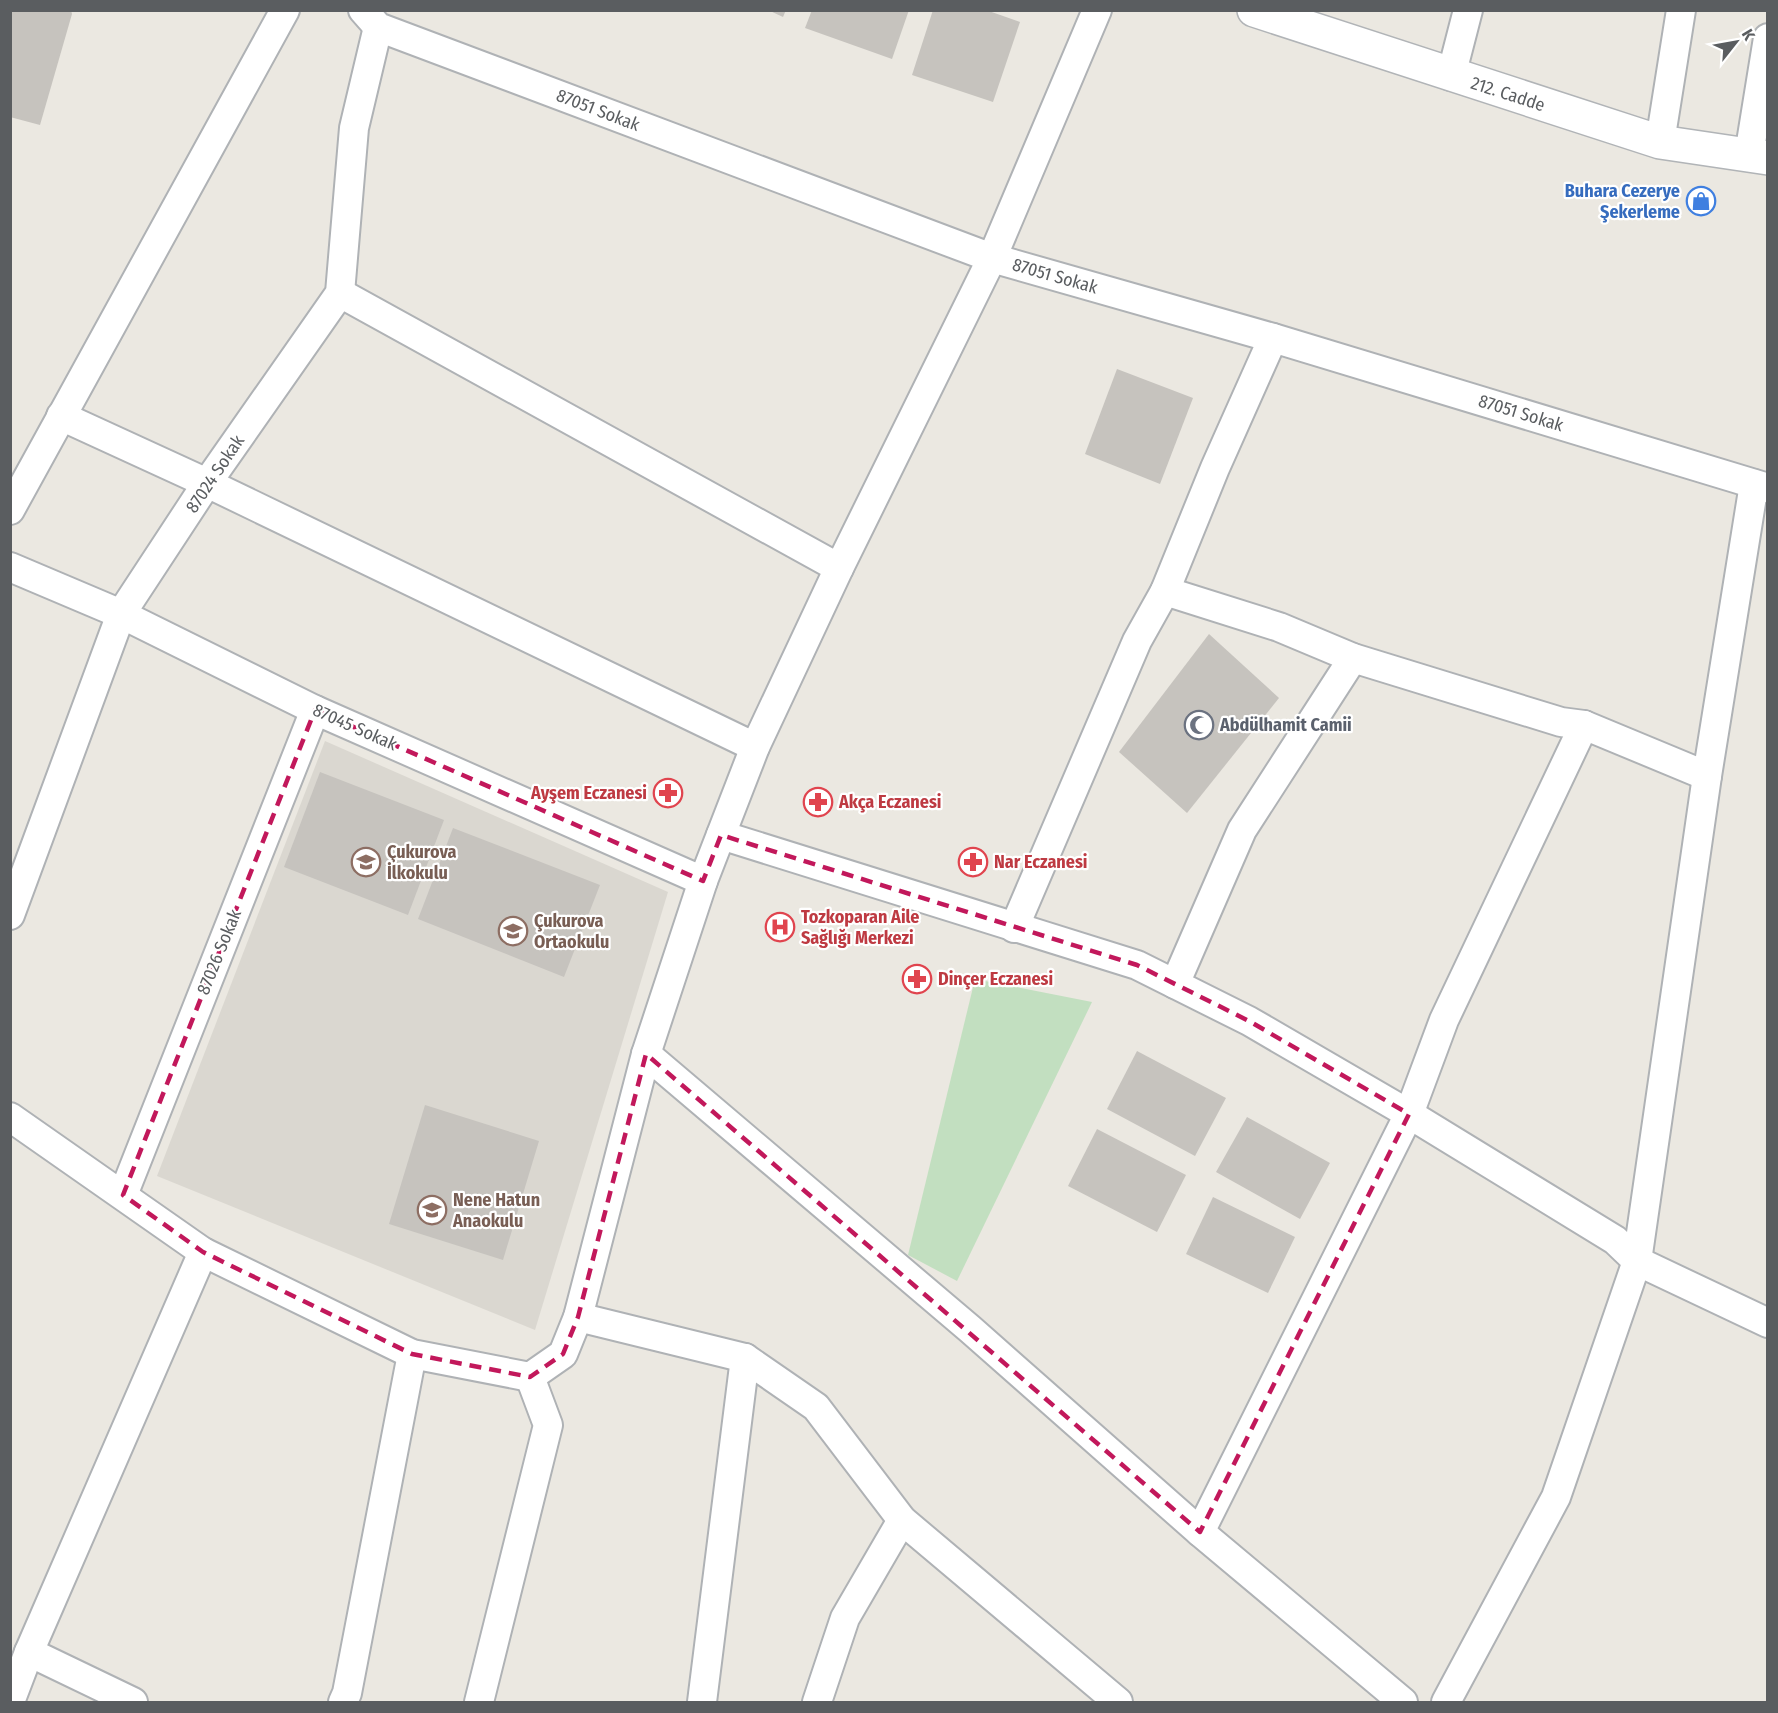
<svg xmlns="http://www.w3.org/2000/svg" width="1778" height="1713" viewBox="0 0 1778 1713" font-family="'Fira Sans Condensed',sans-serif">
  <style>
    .education { fill: #dad7d0 }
    .green { fill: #c2dfc0 }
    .building { fill: #c6c3be }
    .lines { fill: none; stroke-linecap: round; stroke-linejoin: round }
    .street-casing { stroke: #afb2b5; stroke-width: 32 }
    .secondary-casing { stroke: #b1b4b7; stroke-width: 36 }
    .street { stroke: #fff; stroke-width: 28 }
    .secondary { stroke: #fff; stroke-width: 33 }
    .marked { fill: none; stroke: #c2185b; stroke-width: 4.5; stroke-dasharray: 12 8; stroke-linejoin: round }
    .labels { text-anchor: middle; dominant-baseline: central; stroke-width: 4.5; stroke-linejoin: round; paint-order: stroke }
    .street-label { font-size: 18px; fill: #5a5d60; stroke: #fff }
    .shop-label { font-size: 18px; font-weight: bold; fill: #366cbe; stroke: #fff; text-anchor: end }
    .worship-label { font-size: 18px; font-weight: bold; fill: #5b616d; stroke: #fff; text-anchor: start }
    .health-label { font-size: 18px; font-weight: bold; fill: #be3a42; stroke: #fff; text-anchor: start }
    .education-label { font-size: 18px; font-weight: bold; fill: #785e54; stroke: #fff; text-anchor: start }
  </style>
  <rect width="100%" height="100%" fill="#ebe8e1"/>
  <polygon class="education" points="325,741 668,892 535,1330 157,1176"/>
  <polygon class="green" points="975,979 1092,1002 957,1281 908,1255"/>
  <g class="building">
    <polygon points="10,10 71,10 72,14 40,125 10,117"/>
    <polygon points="768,10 786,10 783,17"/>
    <polygon points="812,10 909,10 892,59 805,28"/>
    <polygon points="933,10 986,10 1020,22 993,102 912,75"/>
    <polygon points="1117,369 1193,398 1160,484 1085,454"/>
    <polygon points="1209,634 1279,698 1187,813 1119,752"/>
    <polygon points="320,772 444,820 408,915 284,867"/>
    <polygon points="453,828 600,885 564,977 418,919"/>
    <polygon points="1137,1051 1226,1098 1195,1156 1107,1109"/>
    <polygon points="425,1105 539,1141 503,1260 389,1224"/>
    <polygon points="1247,1117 1330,1163 1300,1219 1216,1172"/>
    <polygon points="1097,1129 1186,1175 1157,1232 1068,1186"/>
    <polygon points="1213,1197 1295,1237 1268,1293 1186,1254"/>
  </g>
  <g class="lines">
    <g class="street-casing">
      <g id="street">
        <polyline points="363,10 378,27 992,258 1273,338 1768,488"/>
        <polyline points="1451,76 1468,10"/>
        <polyline points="1660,142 1681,10"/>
        <polyline points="1749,155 1768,38"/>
        <polyline points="340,293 839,568"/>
        <polyline points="61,416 207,483 755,747"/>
        <polyline points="10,510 285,10"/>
        <polyline points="10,567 121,614 315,710 703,881"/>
        <polyline points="1165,591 1279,627 1353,658 1561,722 1584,725 1707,776"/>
        <polyline points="721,835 1137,965 1249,1021 1409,1114 1615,1240 1637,1261 1768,1323"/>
        <polyline points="10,915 121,614 207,483 340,293 354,128 378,27"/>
        <polyline points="1014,928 1137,641 1165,591 1215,468 1273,338"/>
        <polyline points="1175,984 1242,830 1353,658"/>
        <polyline points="646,1054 970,1329 1200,1532 1403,1702"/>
        <polyline points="10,1117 203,1252 412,1354 530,1377 563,1354 578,1317 646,1054 703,881 755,747 839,568 992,258 1097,10"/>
        <polyline points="123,1195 315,710"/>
        <polyline points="578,1317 745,1358 816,1407 902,1520 1118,1702"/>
        <polyline points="1200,1532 1409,1114 1444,1020 1584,725"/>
        <polyline points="29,1652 133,1702"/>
        <polyline points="10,1702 29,1652 203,1252"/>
        <polyline points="343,1702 347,1693 412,1354"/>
        <polyline points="479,1702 548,1425 530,1377"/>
        <polyline points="702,1702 745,1358"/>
        <polyline points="817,1702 845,1618 902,1520"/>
        <polyline points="1446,1702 1556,1497 1637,1261 1707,776 1754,484"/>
      </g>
    </g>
    <g class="secondary-casing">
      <polyline id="secondary" points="1254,10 1660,142 1768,158"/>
    </g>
    <use href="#street" class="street"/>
    <use href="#secondary" class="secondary"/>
  </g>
  <path class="marked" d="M315 710 703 881 721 835 1137 965 1249 1021 1409 1114 1200 1532 646 1054 578 1317 563 1354 530 1377 412 1354 203 1252 123 1195Z"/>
  <defs>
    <g id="shop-ring" transform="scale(1.5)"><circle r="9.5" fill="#fff" stroke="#3f7fe0" stroke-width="1.5"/><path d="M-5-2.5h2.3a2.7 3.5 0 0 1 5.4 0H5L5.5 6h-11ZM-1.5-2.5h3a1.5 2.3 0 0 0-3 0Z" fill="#3f7fe0"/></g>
    <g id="mosque-ring" transform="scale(1.5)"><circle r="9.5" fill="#fff" stroke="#6b7280" stroke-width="1.5"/><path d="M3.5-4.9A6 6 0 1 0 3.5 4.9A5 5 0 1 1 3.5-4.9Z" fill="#6b7280"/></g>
    <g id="pharmacy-ring" transform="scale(1.5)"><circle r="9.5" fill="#fff" stroke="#e0444e" stroke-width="1.5"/><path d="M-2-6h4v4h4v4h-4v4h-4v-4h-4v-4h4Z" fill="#e0444e"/></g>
    <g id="school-ring" transform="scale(1.5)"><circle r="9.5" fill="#fff" stroke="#8d6e63" stroke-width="1.5"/><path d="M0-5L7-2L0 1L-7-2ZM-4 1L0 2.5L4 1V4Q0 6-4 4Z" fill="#8d6e63"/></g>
    <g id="hospital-ring" transform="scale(1.5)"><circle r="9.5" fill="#fff" stroke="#e0444e" stroke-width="1.5"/><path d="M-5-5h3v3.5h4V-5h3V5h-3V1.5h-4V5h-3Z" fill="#e0444e"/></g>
  </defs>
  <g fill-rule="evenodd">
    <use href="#shop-ring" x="1701" y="201"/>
    <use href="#mosque-ring" x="1199" y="725"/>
    <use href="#pharmacy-ring" x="668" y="793"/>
    <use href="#pharmacy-ring" x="818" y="802"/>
    <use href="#school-ring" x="366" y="862"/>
    <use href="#pharmacy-ring" x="973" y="862"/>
    <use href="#hospital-ring" x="780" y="927"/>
    <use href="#school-ring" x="513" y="931"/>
    <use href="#pharmacy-ring" x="917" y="979"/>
    <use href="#school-ring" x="432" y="1210"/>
  </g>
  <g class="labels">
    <g class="street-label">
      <text transform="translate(1508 94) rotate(18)">212. Cadde</text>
      <text transform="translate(598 110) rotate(21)">87051 Sokak</text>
      <text transform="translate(1055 276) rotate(16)">87051 Sokak</text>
      <text transform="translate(1521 413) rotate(17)">87051 Sokak</text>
      <text transform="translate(215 474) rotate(-56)">87024 Sokak</text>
      <text transform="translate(355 727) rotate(24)">87045 Sokak</text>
      <text transform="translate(219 952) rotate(-68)">87026 Sokak</text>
    </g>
    <g class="shop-label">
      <text x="1680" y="191">Buhara Cezerye<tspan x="1680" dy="21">Şekerleme</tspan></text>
    </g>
    <g class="worship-label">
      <text x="1220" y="725">Abdülhamit Camii</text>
    </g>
    <g class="health-label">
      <text x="647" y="793" text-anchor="end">Ayşem Eczanesi</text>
      <text x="839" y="802">Akça Eczanesi</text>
      <text x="994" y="862">Nar Eczanesi</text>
      <text x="801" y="917">Tozkoparan Aile<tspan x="801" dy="21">Sağlığı Merkezi</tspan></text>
      <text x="938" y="979">Dinçer Eczanesi</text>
    </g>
    <g class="education-label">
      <text x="387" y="852">Çukurova<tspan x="387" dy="21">İlkokulu</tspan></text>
      <text x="534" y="921">Çukurova<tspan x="534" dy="21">Ortaokulu</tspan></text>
      <text x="453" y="1200">Nene Hatun<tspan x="453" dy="21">Anaokulu</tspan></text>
    </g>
  </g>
  <rect width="1778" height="1713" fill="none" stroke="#5a5d60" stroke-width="24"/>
  <g transform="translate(1736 42) rotate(59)" stroke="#ffffff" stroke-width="4.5" paint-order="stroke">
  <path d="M0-4.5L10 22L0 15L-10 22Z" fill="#5a5d60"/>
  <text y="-9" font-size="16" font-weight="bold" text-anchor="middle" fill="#5a5d60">K</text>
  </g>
</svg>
